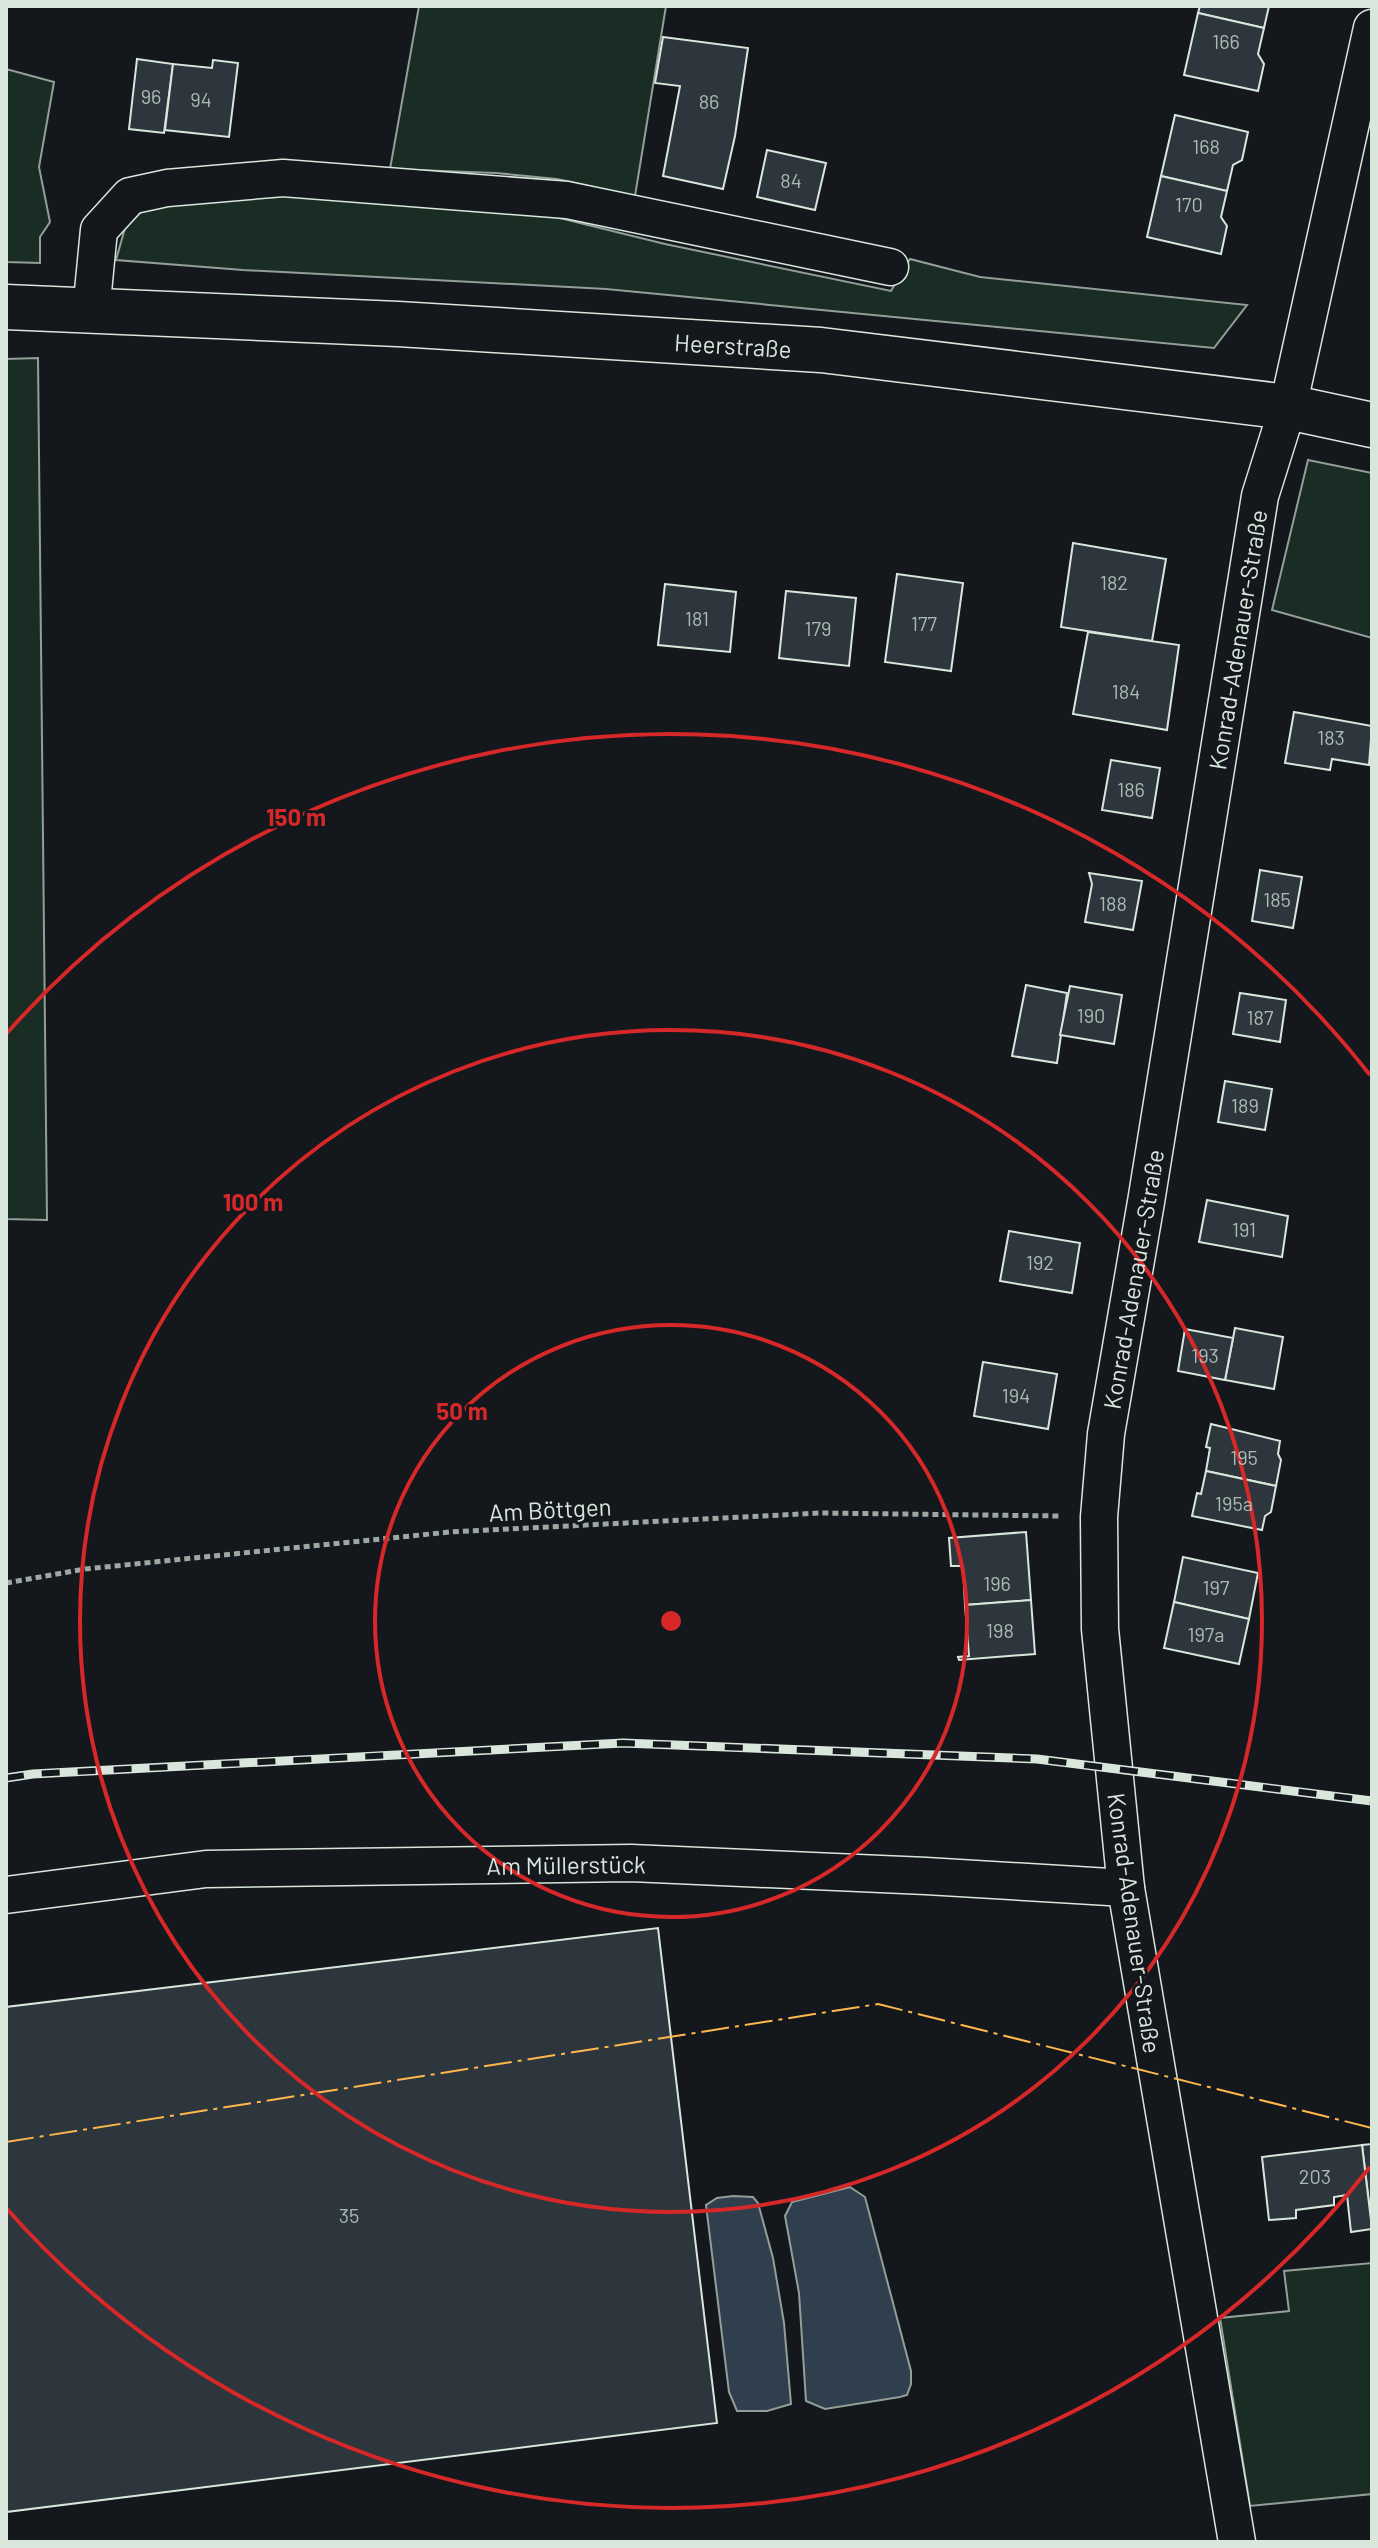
<svg xmlns="http://www.w3.org/2000/svg" width="1378" height="2548" viewBox="0 0 1378 2548" font-family="Barlow,sans-serif">
  <style>
    .green { fill: #1a2d24; stroke: #939e99; stroke-width: 2 }
    .water { fill: #2f3f4d; stroke: #939e99; stroke-width: 2 }
    .building { fill: #2c363c; stroke: #d8e6dc; stroke-width: 2 }
    .lines { fill: none; stroke-linecap: round; stroke-linejoin: round }
    .minor-casing { stroke: #d8e6dc; stroke-width: 39 }
    .secondary-casing { stroke: #d8e6dc; stroke-width: 47 }
    .path { stroke: #9da8a2; stroke-width: 5; stroke-dasharray: 6 4; stroke-linecap: butt }
    .minor { stroke: #14181c; stroke-width: 36 }
    .secondary { stroke: #14181c; stroke-width: 44 }
    .rail-casing { stroke: #d8e6dc; stroke-width: 9 }
    .rail { stroke: #14181c; stroke-width: 6; stroke-dasharray: 18; stroke-linecap: butt }
    .power { stroke: #ffb74d; stroke-width: 2; stroke-dasharray: 28 6 4 6; stroke-linecap: butt }
    .ring { fill: none; stroke: #d62828; stroke-width: 4 }
    .labels { text-anchor: middle; dominant-baseline: central; stroke-width: 6; stroke-linejoin: round; paint-order: stroke }
    .number-label { font-size: 20px; fill: #adbab4 }
    .street-label { font-size: 24px; fill: #d8e6dc; stroke: #14181c }
    .centre { fill: #d62828; stroke: #14181c; stroke-width: 4 }
    .ring-label { font-size: 24px; text-anchor: middle; font-weight: bold; fill: #d62828; stroke: #14181c; stroke-width: 6; stroke-linejoin: round; paint-order: stroke }
  </style>
  <rect width="100%" height="100%" fill="#14181c"/>
  <g class="green">
    <polygon points="419,6 666,6 635,196 557,179 496,173 390,169"/>
    <polygon points="6,69 54,82 39,167 50,222 40,237 40,263 6,262"/>
    <polygon points="327,191 515,207 665,244 891,291 910,259 980,277 1247,305 1214,348 606,289 243,270 116,260 125,228 148,205"/>
    <polygon points="38,358 47,1220 6,1219 6,359"/>
    <polygon points="1308,460 1372,473 1372,638 1272,610"/>
    <polygon points="1372,2263 1372,2494 1250,2506 1220,2318 1289,2311 1284,2271"/>
  </g>
  <g class="water">
    <polygon points="850,2187 865,2197 911,2371 911,2384 907,2395 900,2397 825,2409 806,2401 799,2293 785,2216 792,2202"/>
    <polygon points="733,2196 753,2197 758,2203 773,2258 784,2323 791,2404 767,2411 737,2411 729,2392 706,2205 717,2198"/>
  </g>
  <g class="building">
    <polygon points="1200,6 1269,6 1264,28 1198,13"/>
    <polygon points="1198,13 1264,28 1258,54 1264,64 1258,91 1184,75"/>
    <polygon points="663,37 748,48 735,136 723,189 663,176 680,86 655,83"/>
    <polygon points="137,59 173,64 164,133 129,129"/>
    <polygon points="213,60 238,63 229,137 165,130 173,64 212,68"/>
    <polygon points="1175,115 1248,132 1242,160 1233,165 1227,191 1161,176"/>
    <polygon points="767,150 826,163 815,210 757,197"/>
    <polygon points="1161,176 1227,191 1221,217 1227,226 1221,254 1147,237"/>
    <polygon points="1073,543 1166,559 1152,641 1061,627"/>
    <polygon points="897,574 963,583 951,671 885,662"/>
    <polygon points="665,584 736,592 730,652 658,645"/>
    <polygon points="786,591 856,598 849,666 779,658"/>
    <polygon points="1088,632 1179,645 1167,730 1073,714"/>
    <polygon points="1294,712 1372,726 1369,765 1332,759 1330,770 1285,763"/>
    <polygon points="1111,760 1160,768 1152,818 1102,810"/>
    <polygon points="1260,870 1302,877 1293,928 1252,921"/>
    <polygon points="1089,873 1142,881 1133,930 1085,922 1092,884"/>
    <polygon points="1026,985 1067,993 1057,1063 1012,1056"/>
    <polygon points="1070,986 1122,995 1114,1044 1060,1035"/>
    <polygon points="1240,993 1286,1000 1280,1042 1233,1034"/>
    <polygon points="1225,1081 1272,1089 1265,1130 1218,1122"/>
    <polygon points="1207,1200 1288,1216 1282,1257 1199,1242"/>
    <polygon points="1009,1231 1080,1243 1072,1293 1000,1281"/>
    <polygon points="1235,1328 1283,1337 1274,1389 1225,1380"/>
    <polygon points="1185,1329 1233,1338 1225,1380 1178,1371"/>
    <polygon points="983,1362 1057,1374 1048,1429 974,1416"/>
    <polygon points="1211,1424 1280,1441 1278,1454 1281,1460 1276,1486 1206,1471 1210,1448 1206,1447"/>
    <polygon points="1206,1471 1276,1486 1271,1512 1265,1516 1262,1530 1192,1516 1197,1493 1201,1494"/>
    <polygon points="1026,1532 1031,1600 965,1605 963,1566 951,1566 949,1538"/>
    <polygon points="1183,1557 1258,1573 1249,1619 1174,1602"/>
    <polygon points="1031,1600 1035,1654 959,1660 958,1657 969,1656 965,1605"/>
    <polygon points="1174,1602 1249,1619 1239,1664 1164,1648"/>
    <polygon points="658,1928 717,2423 6,2512 6,2007"/>
    <polygon points="1372,2144 1372,2211 1370,2211 1362,2145"/>
    <polygon points="1362,2145 1372,2229 1351,2232 1347,2195 1334,2197 1334,2205 1296,2210 1296,2218 1269,2220 1262,2157"/>
  </g>
  <g class="lines">
    <g class="minor-casing">
      <g id="minor">
        <polyline points="91,312 99,230 130,196 167,188 283,178 567,200 890,267"/>
        <path id="s1" d="M6 1895 206 1869 631 1863 926 1876 1126 1888"/>
        <path id="s2" d="M1237 2542 1126 1888 1100 1629 1099 1517 1106 1434 1146 1202 1260 496 1288 407 1372 28"/>
      </g>
    </g>
    <g class="secondary-casing">
      <g id="secondary">
        <path id="s3" d="M6 307 398 324 821 350 1288 407 1372 425"/>
      </g>
    </g>
    <polyline class="path" points="6,1583 85,1569 450,1532 820,1513 1061,1516"/>
    <use href="#minor" class="minor"/>
    <use href="#secondary" class="secondary"/>
    <g class="rail-casing">
      <polyline id="rail" points="6,1778 33,1774 623,1743 1037,1759 1372,1801"/>
    </g>
    <use href="#rail" class="rail"/>
    <polyline class="power" points="6,2142 878,2004 1372,2128"/>
  </g>
  <g class="ring">
    <circle cx="671" cy="1621" r="296"/>
    <circle cx="671" cy="1621" r="591"/>
    <path d="M1370 2167A887 887 0 0 1 7 2209M7 1033A887 887 0 0 1 1370 1075"/>
  </g>
  <g class="labels">
    <g class="number-label">
      <text x="1226" y="41">166</text>
      <text x="151" y="96">96</text>
      <text x="201" y="99">94</text>
      <text x="709" y="101">86</text>
      <text x="1206" y="146">168</text>
      <text x="791" y="180">84</text>
      <text x="1189" y="204">170</text>
      <text x="1114" y="582">182</text>
      <text x="697" y="618">181</text>
      <text x="924" y="623">177</text>
      <text x="818" y="628">179</text>
      <text x="1126" y="691">184</text>
      <text x="1331" y="737">183</text>
      <text x="1131" y="789">186</text>
      <text x="1277" y="899">185</text>
      <text x="1113" y="903">188</text>
      <text x="1091" y="1015">190</text>
      <text x="1260" y="1017">187</text>
      <text x="1245" y="1105">189</text>
      <text x="1244" y="1229">191</text>
      <text x="1040" y="1262">192</text>
      <text x="1205" y="1355">193</text>
      <text x="1016" y="1395">194</text>
      <text x="1244" y="1457">195</text>
      <text x="1234" y="1503">195a</text>
      <text x="997" y="1583">196</text>
      <text x="1216" y="1587">197</text>
      <text x="1000" y="1630">198</text>
      <text x="1206" y="1634">197a</text>
      <text x="1315" y="2176">203</text>
      <text x="349" y="2215">35</text>
    </g>
    <g class="street-label">
      <text stroke="none"><textPath href="#s3" startOffset="728">Heerstraße</textPath></text>
      <text stroke="none"><textPath href="#s2" startOffset="1924">Konrad-Adenauer-Straße</textPath></text>
      <text stroke="none"><textPath href="#s2" startOffset="1276">Konrad-Adenauer-Straße</textPath></text>
      <text transform="translate(550 1509) rotate(-3)">Am Böttgen</text>
      <text stroke="none"><textPath href="#s1" startOffset="562">Am Müllerstück</textPath></text>
      <text transform="translate(1135 1923) rotate(82)">Konrad-Adenauer-Straße</text>
    </g>
  </g>
  <circle cx="671" cy="1621" r="12" class="centre"/>
  <g class="ring-label">
    <text x="296" y="826">150 m</text>
    <text x="253" y="1211">100 m</text>
    <text x="462" y="1420">50 m</text>
  </g>
  <rect width="1378" height="2548" fill="none" stroke="#d8e6dc" stroke-width="16"/>
</svg>
